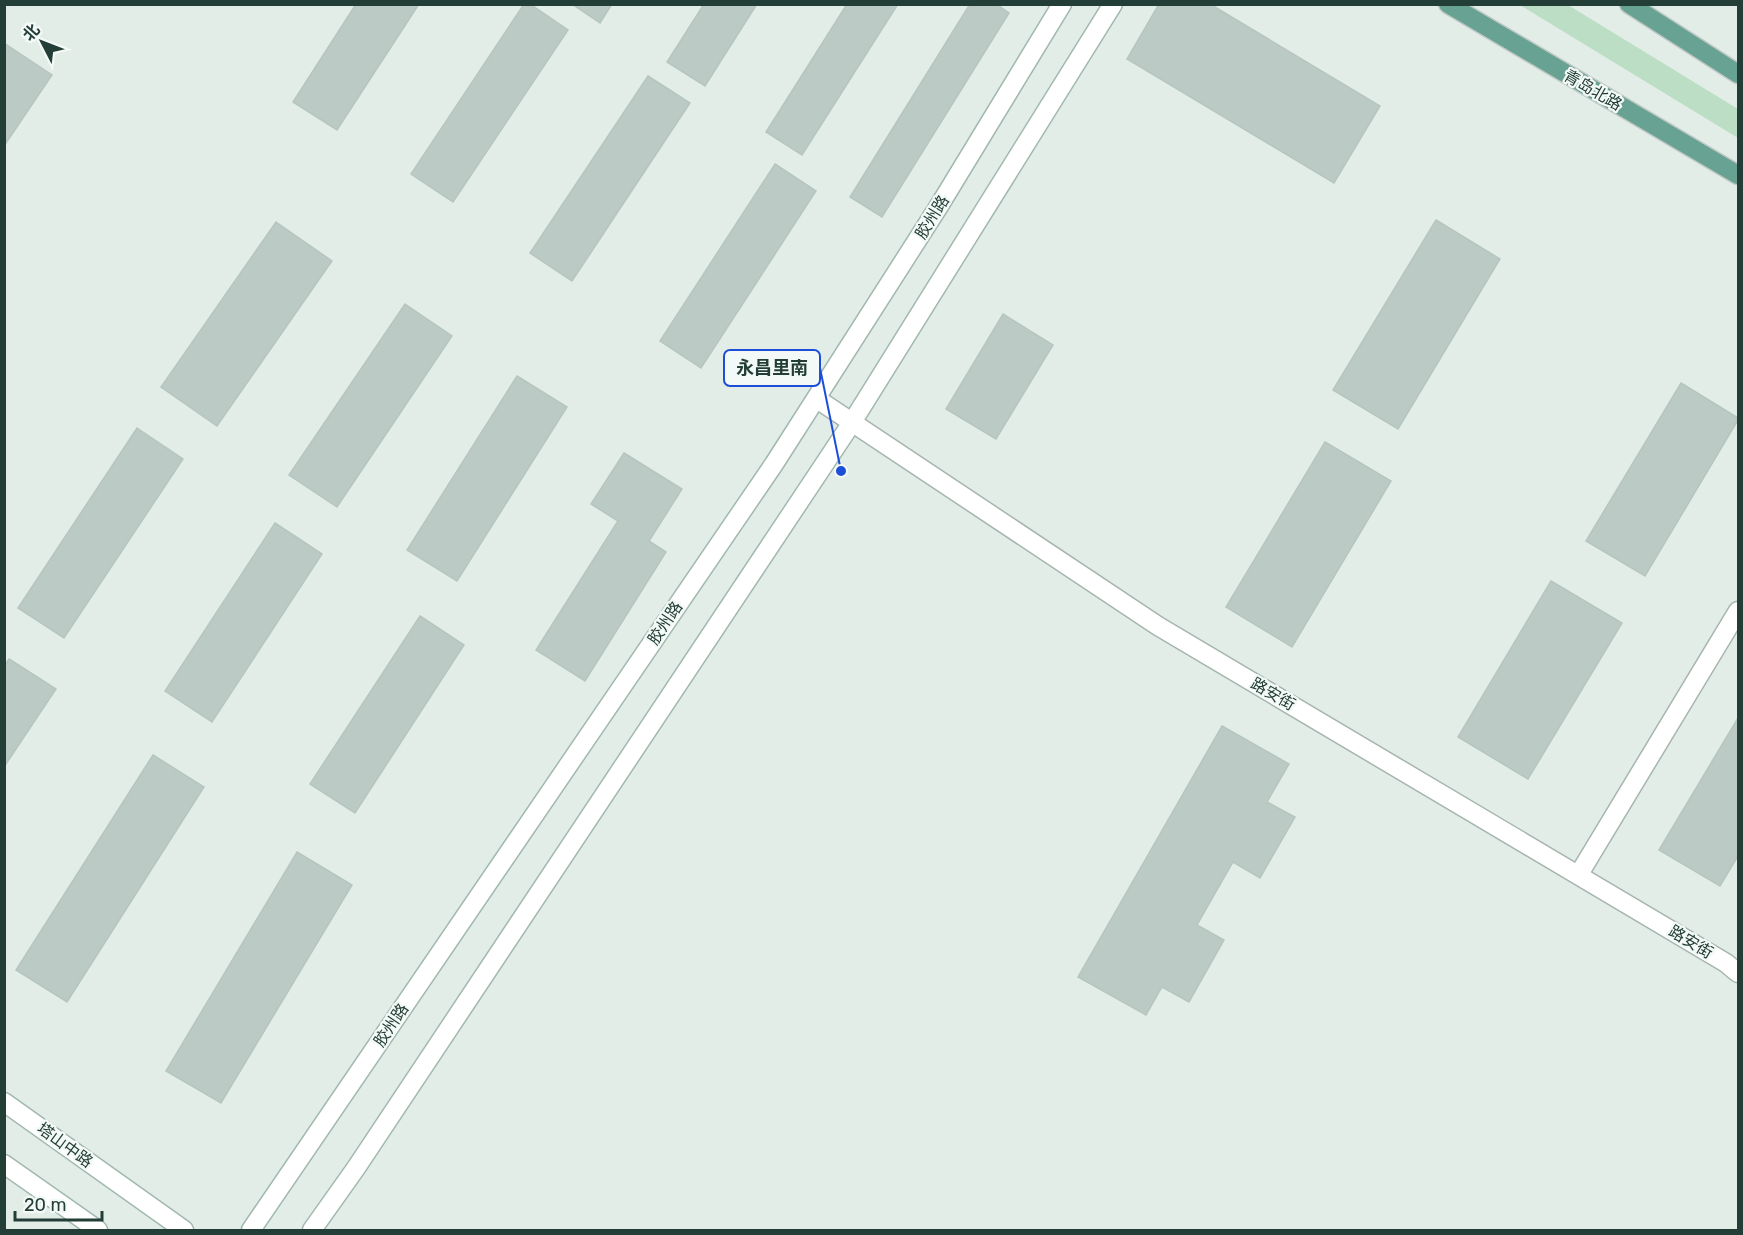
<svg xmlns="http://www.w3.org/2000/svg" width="1743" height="1235" viewBox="0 0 1743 1235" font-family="Rubik,'Noto Sans SC',sans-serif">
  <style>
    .green { fill: #bcdec4 }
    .building { fill: #bbcac4; stroke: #b5c6bf; stroke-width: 1.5 }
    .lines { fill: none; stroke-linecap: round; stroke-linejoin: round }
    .minor-casing { stroke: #a6b5af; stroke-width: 21 }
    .secondary-casing { stroke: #a1b8b0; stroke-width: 21 }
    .primary-casing { stroke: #c1c9c7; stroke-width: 21 }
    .minor { stroke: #fff; stroke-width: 18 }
    .secondary { stroke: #fff; stroke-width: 18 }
    .primary { stroke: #68a292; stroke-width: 18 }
    .labels { text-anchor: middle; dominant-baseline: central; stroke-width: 4.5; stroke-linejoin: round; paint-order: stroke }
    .street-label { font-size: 16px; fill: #233e36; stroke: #f3f9f6 }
    .leader { fill: none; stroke: #1d4ed8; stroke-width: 2 }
    .callout-dot { fill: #1d4ed8; stroke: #f3f9f6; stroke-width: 2 }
    .callout { fill: #f3f9f6; stroke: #1d4ed8; stroke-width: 2 }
    .callout-label { font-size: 18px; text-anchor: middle; font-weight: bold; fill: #233e36 }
  </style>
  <rect width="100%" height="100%" fill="#e3ede8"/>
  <polygon class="green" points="1520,5 1568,5 1738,109 1738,138"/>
  <g class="building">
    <polygon points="356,4 419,4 337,130 293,102"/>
    <polygon points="524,4 530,4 568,30 453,202 411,174"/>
    <polygon points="572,4 612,4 600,23"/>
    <polygon points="704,4 757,4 705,86 667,62"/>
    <polygon points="847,4 898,4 802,155 766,132"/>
    <polygon points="970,4 996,4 1009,13 882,217 850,197"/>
    <polygon points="1159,4 1210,4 1380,106 1334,183 1127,59"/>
    <polygon points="4,43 52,75 4,146"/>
    <polygon points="648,76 690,103 572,281 530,253"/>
    <polygon points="775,164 816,191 701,368 660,341"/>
    <polygon points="1436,220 1500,259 1398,429 1333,390"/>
    <polygon points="276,222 332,261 217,426 161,387"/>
    <polygon points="405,304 452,336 337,507 289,475"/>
    <polygon points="1003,314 1053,345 996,439 946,409"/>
    <polygon points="517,376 567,407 457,581 407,550"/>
    <polygon points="1681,383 1738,418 1738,420 1645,576 1586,541"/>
    <polygon points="137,428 183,459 64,638 18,608"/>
    <polygon points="1325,442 1391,481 1292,647 1226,607"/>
    <polygon points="624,453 682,489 649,541 666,552 585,681 536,650 618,521 591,504"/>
    <polygon points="275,523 322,554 212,722 165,691"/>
    <polygon points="1551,581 1622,623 1528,779 1458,737"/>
    <polygon points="420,616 464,645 355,813 310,784"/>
    <polygon points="9,659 56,689 4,767 4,666"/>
    <polygon points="1738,718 1738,856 1720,886 1659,850"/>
    <polygon points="1222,726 1289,764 1267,802 1295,817 1260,878 1233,862 1197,925 1224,940 1189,1002 1162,987 1146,1015 1078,977"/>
    <polygon points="153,755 204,787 67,1002 16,970"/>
    <polygon points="297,852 352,885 221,1103 166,1071"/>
  </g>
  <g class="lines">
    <g class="minor-casing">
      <g id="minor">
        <polyline points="817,399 1158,626 1726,963 1738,973"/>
        <polyline points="1579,874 1738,611"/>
      </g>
    </g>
    <g class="secondary-casing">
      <g id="secondary">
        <polyline points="4,1102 184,1230"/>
        <polyline points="4,1164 98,1230"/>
        <polyline points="251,1230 774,464 939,206 1062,4"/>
        <polyline points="312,1230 356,1168 851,424 1113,4"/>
      </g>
    </g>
    <g class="primary-casing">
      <g id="primary">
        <polyline points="1448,4 1738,175"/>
        <polyline points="1629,4 1738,74"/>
      </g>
    </g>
    <use href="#minor" class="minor"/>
    <use href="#secondary" class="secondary"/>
    <use href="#primary" class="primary"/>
  </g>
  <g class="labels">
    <g class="street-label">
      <text transform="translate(1593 90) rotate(30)">青岛北路</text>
      <text transform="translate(932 217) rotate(-58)">胶州路</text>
      <text transform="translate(665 623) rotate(-56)">胶州路</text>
      <text transform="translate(1273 694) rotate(30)">路安街</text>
      <text transform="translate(1691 942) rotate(31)">路安街</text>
      <text transform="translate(391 1025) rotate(-56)">胶州路</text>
      <text transform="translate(65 1145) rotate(36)">塔山中路</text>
    </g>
  </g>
  <path class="leader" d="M841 471L820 368"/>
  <circle class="callout-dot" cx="841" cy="471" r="6"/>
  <rect class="callout" x="724" y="350" width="96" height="36" rx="6"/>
  <g class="callout-label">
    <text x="772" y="374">永昌里南</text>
  </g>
  <rect width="1743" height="1235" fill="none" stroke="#233e36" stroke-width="12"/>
  <g transform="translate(42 42) rotate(312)" stroke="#f3f9f6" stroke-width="4.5" paint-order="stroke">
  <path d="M0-4.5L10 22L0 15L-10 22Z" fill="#233e36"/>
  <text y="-9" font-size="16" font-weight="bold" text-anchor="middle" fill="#233e36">北</text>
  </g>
  <path d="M15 1211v9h87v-9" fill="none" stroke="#233e36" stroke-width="3"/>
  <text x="24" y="1211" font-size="18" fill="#233e36" stroke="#f3f9f6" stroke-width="4.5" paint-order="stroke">20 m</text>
</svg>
